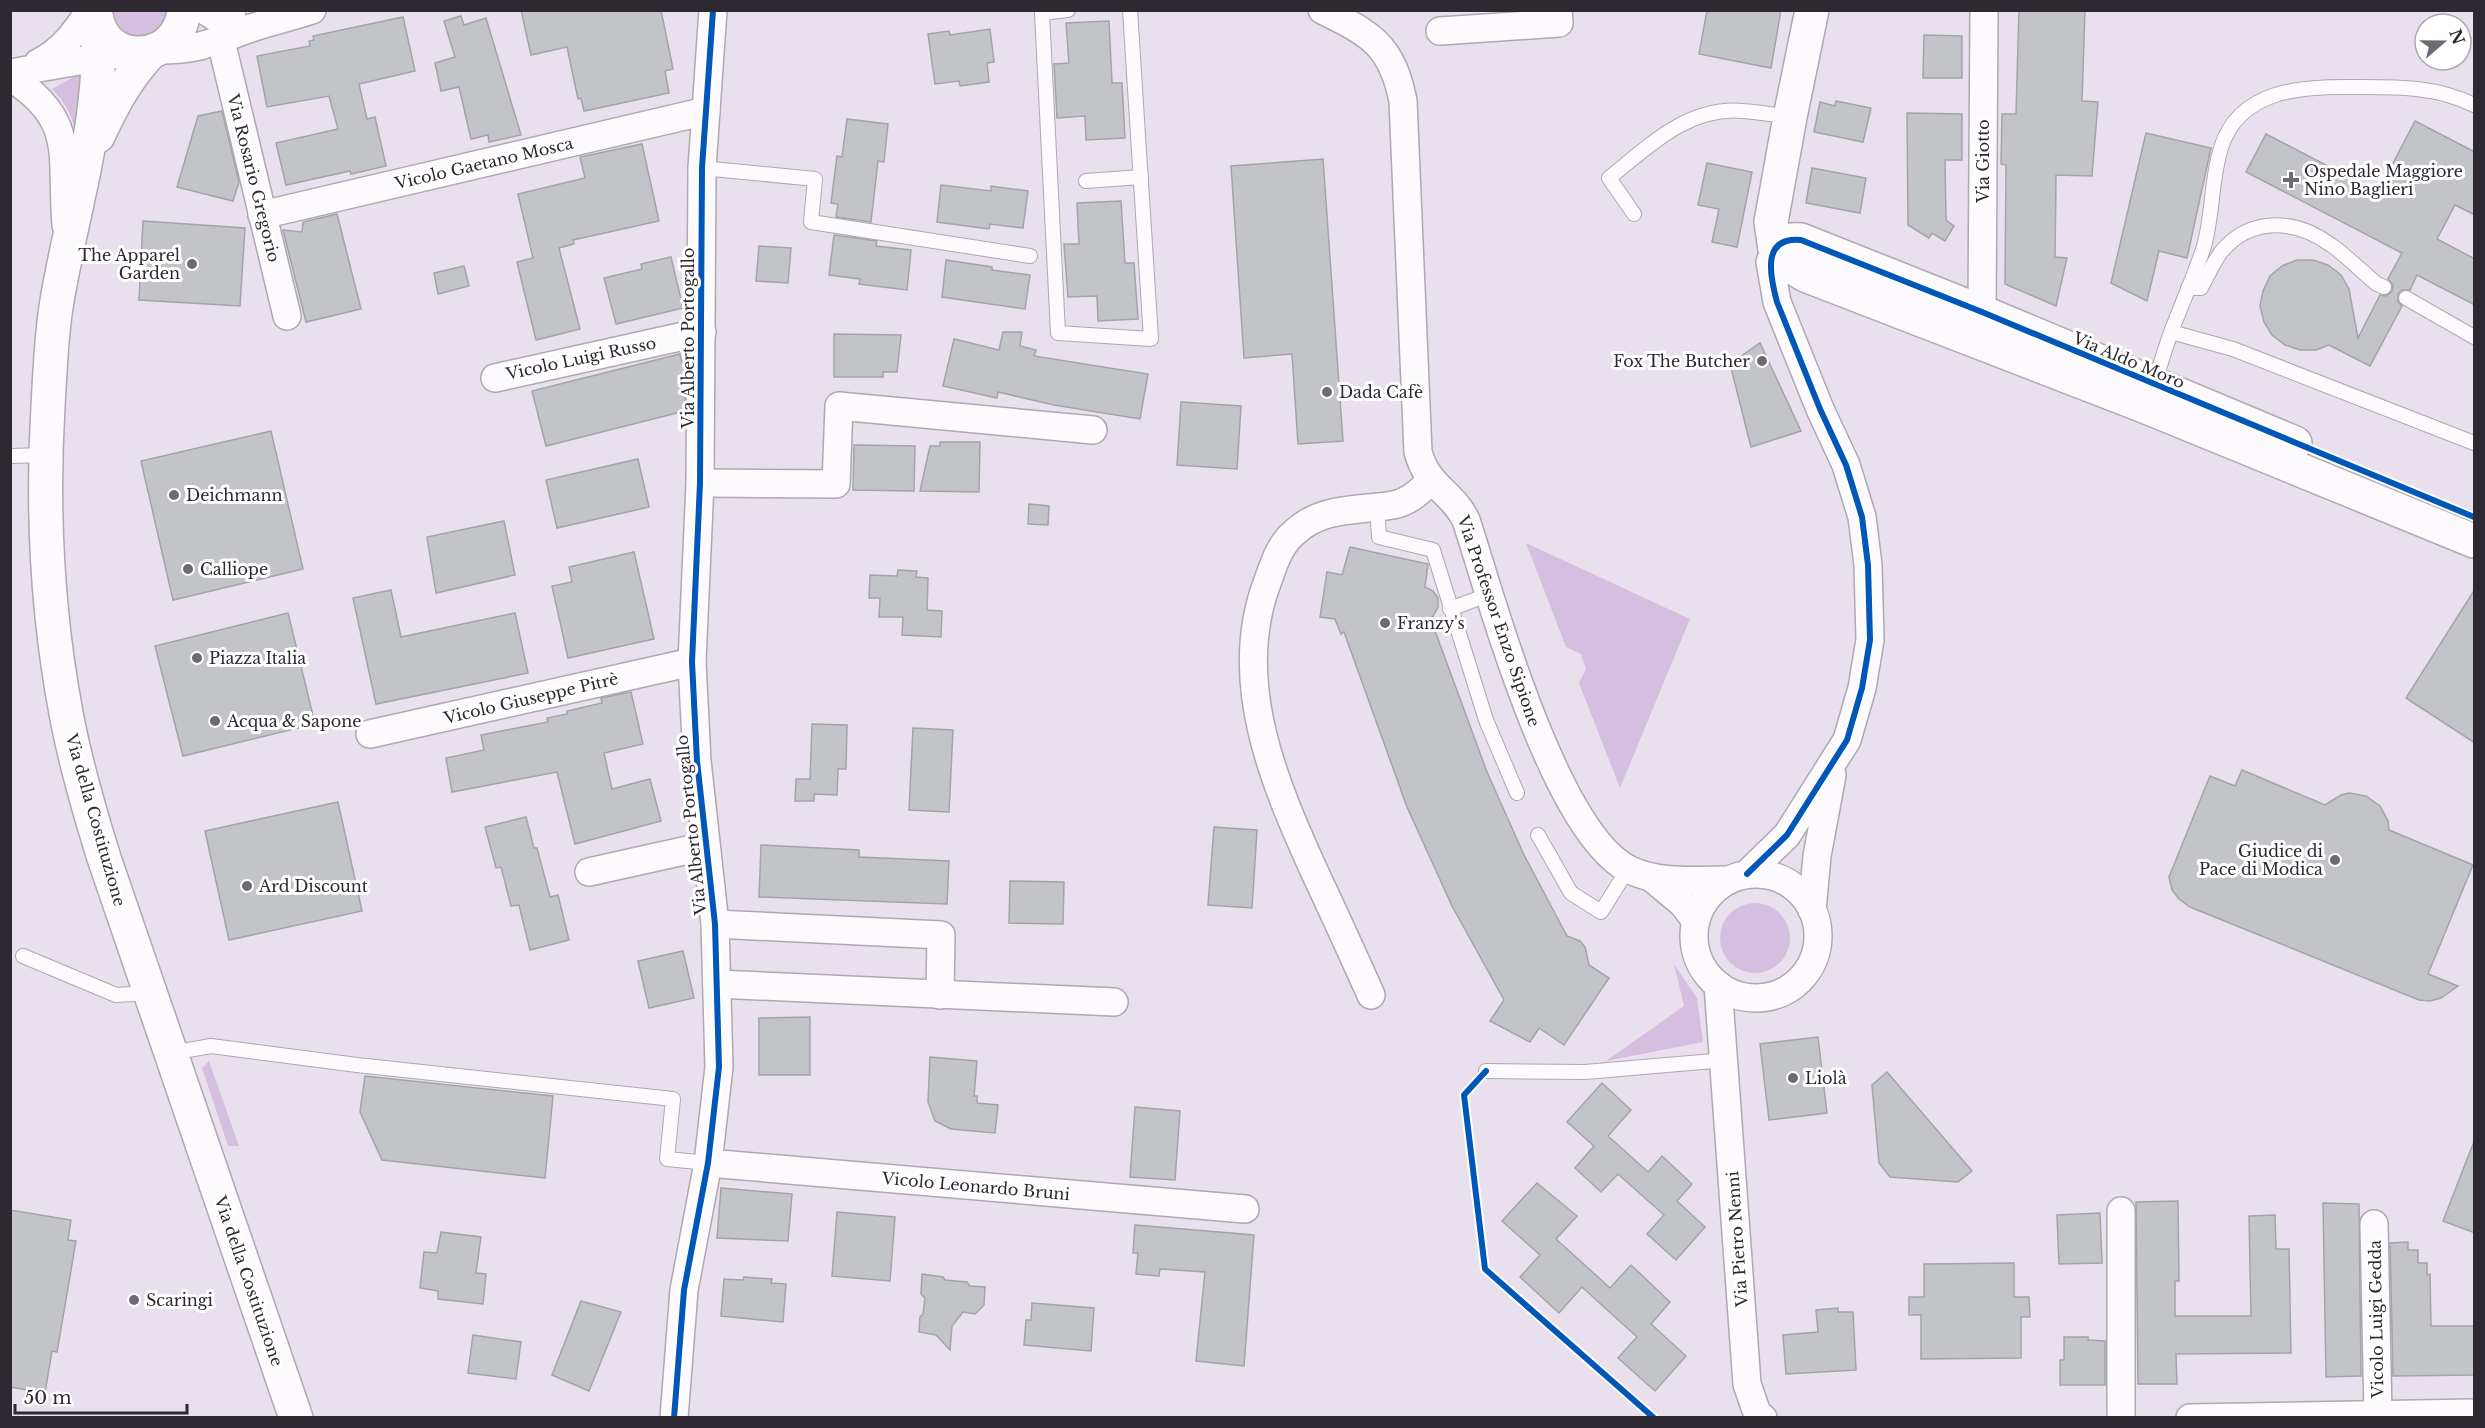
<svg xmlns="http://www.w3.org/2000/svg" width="2485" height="1428" viewBox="0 0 2485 1428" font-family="'Libre Baskerville',serif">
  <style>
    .green { fill: #d5bedf }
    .building { fill: #c3c4c8; stroke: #a3a4a8; stroke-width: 1.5 }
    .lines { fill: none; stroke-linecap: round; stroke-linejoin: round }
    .service-casing { stroke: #aea8b1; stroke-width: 16 }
    .minor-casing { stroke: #aea8b1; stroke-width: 30 }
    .tertiary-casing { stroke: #aea8b1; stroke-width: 36 }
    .secondary-casing { stroke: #aea8b1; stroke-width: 36 }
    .service { stroke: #fcfafc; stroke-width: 14 }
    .minor { stroke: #fcfafc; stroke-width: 27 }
    .tertiary { stroke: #fcfafc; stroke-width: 33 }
    .secondary { stroke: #fcfafc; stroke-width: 33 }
    .cycleway-casing { stroke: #fff; stroke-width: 10 }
    .cycleway { stroke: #0057b8; stroke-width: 6 }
    .poi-dot { fill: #6f6972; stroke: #fff; stroke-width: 2 }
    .labels { text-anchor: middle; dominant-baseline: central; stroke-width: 6; stroke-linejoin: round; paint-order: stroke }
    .street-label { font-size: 16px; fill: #2e2931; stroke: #fff }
    .poi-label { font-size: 16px; fill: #2e2931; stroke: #fff; text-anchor: start }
  </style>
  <rect width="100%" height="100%" fill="#e8e0ec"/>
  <g class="green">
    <path d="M110 11H170C164 34 129 50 115 24 112 20 111 15 110 11Z"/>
    <path d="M88 69 75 130C71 112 64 102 52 89Z"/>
    <polygon points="1526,543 1690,619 1620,788 1579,683 1586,669 1581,654 1566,647"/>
    <circle cx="1755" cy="938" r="35"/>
    <polygon points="1674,964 1697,998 1703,1042 1606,1061 1684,1006"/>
    <polygon points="209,1061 239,1146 228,1146 202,1068"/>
  </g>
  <g class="building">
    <polygon points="521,10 661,10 673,69 665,71 669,93 584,111 581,98 578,99 567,47 531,55"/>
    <polygon points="1707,10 1781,10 1771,68 1699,54"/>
    <polygon points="2019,10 2085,10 2082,101 2098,102 2092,176 2056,175 2055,257 2067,258 2056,306 2005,284 2006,165 2001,164 2002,114 2016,114"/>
    <polygon points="461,16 464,25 486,18 521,135 489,142 488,135 471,139 459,87 441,91 435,63 455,57 444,21"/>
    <polygon points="403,17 415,71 359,84 367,119 375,117 386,166 351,174 350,171 286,185 276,143 338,129 329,96 267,107 257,56 310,46 309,41 314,40 313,36"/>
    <polygon points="1109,21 1112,83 1122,83 1125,138 1086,140 1085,116 1057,118 1054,64 1069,63 1066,23"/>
    <polygon points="990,29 994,62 987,63 989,82 960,86 959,81 935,84 928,34 949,31 950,35"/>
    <polygon points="1924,35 1962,36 1962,78 1923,78"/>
    <polygon points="1836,101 1871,108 1863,142 1814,132 1820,102 1835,106"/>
    <polygon points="222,111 239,182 233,201 177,187 198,116"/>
    <polygon points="1907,113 1962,114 1962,160 1945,160 1946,220 1954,226 1945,241 1932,233 1929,238 1908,225"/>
    <polygon points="847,119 888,124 884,162 878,161 871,222 836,217 838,204 831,203 837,156 842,157"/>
    <polygon points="2415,121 2475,152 2475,215 2455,205 2437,239 2475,259 2475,305 2417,275 2410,290 2402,290 2398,294 2398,302 2402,306 2370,366 2329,345 2316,350 2300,350 2285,345 2272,335 2264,322 2260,306 2263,291 2270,276 2282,266 2297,260 2313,260 2328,265 2341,275 2349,289 2358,338 2380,295 2386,296 2392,291 2393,285 2388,279 2402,253 2246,172 2266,134 2378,192"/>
    <polygon points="2146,133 2211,148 2187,258 2159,251 2147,301 2111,283"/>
    <polygon points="642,144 659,221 573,240 574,244 559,248 580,329 536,340 517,262 533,258 518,194 585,178 580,157"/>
    <polygon points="1323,159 1343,441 1298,444 1292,354 1244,358 1231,166"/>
    <polygon points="1707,163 1752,172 1737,247 1712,242 1719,209 1698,205"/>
    <polygon points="1812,168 1866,178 1860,213 1806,203"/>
    <polygon points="941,185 991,191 991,186 1028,191 1023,228 990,224 989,229 937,222"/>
    <polygon points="1121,201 1125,263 1134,263 1138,319 1098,321 1097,296 1068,297 1064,244 1079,244 1077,203"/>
    <polygon points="337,214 361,309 306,322 283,230 302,232 303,222"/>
    <polygon points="143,221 245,228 240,306 139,300"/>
    <polygon points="834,235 877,241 876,246 911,250 907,290 859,284 860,279 829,275"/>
    <polygon points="759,246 791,248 788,283 756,281"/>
    <polygon points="671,257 683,308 616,324 604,278 642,269 641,264"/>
    <polygon points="946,260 992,267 992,270 1030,275 1025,309 942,297"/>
    <polygon points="464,266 469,286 438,294 434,273"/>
    <polygon points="1003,332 1022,332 1020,346 1036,350 1034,356 1148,374 1140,419 1054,405 998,392 997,398 943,386 954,339 999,350"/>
    <polygon points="834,334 901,335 897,372 883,372 883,377 834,377"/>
    <polygon points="1760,343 1801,431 1751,447 1730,364"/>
    <polygon points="680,354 685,375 685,411 546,446 532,391"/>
    <polygon points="1181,402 1241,406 1237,469 1177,465"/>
    <polygon points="271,431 303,569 173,600 141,461"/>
    <polygon points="940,442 980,442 979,492 920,491 930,446 940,446"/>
    <polygon points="854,445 915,446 914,491 853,490"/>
    <polygon points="638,459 649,507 557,528 546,480"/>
    <polygon points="1029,504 1049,506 1048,525 1028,524"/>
    <polygon points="504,521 515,575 436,593 427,537"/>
    <polygon points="1350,547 1428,564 1425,587 1433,591 1438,598 1438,607 1431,620 1487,772 1524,855 1567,936 1580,941 1585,947 1589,965 1609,978 1564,1045 1539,1028 1530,1042 1490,1021 1504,1000 1452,906 1407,807 1344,632 1341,634 1335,619 1320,617 1327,572 1342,575"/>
    <polygon points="634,552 654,639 568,658 552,586 572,582 569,567"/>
    <polygon points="898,570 917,571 916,577 928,578 927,610 942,611 941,637 902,635 903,617 879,617 880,598 869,598 870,575 897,576"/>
    <polygon points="2475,589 2475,743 2406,698"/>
    <polygon points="391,590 401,637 515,613 528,673 376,704 353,598"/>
    <polygon points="288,613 315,724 183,756 155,646"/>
    <polygon points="631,692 643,744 604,753 612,789 650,779 661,821 575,844 557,772 452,792 446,758 484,750 481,735 548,722 547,718 567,714 567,711 602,703 601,698"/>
    <polygon points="812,724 847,725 846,769 838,769 837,795 814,794 814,801 795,801 796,779 810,779"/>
    <polygon points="913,728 953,730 949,812 909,810"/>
    <polygon points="2242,770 2325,805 2341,795 2349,793 2366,796 2380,806 2388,821 2389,830 2473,865 2428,974 2458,986 2441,998 2430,1001 2419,1000 2190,907 2179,899 2172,890 2169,877 2210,776 2235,786"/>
    <polygon points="338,802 362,911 229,940 205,831"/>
    <polygon points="526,817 534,848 537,848 550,897 558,895 569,940 530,950 519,905 511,906 501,867 496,868 485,827"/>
    <polygon points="1214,827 1257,830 1252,908 1208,905"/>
    <polygon points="761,845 859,850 859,857 949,861 947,904 759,897"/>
    <polygon points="1010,881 1064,882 1063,924 1009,923"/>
    <polygon points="683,951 694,998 649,1008 638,961"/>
    <polygon points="810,1017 810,1075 759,1075 759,1018"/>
    <polygon points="1818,1037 1827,1113 1769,1120 1760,1044"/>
    <polygon points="930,1057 977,1061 974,1096 977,1096 977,1103 998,1105 995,1133 951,1129 935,1121 928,1102"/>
    <polygon points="1887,1072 1972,1171 1958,1182 1890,1177 1879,1163 1872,1085"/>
    <polygon points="365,1076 553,1096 545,1178 382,1160 360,1112"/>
    <polygon points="1602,1083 1631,1110 1608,1136 1648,1172 1662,1156 1692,1184 1677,1201 1705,1227 1676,1260 1647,1234 1664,1215 1618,1174 1601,1192 1575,1168 1594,1146 1567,1122"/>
    <polygon points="1135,1107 1180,1111 1175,1180 1130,1177"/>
    <polygon points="2473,1144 2475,1144 2475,1233 2443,1221"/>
    <polygon points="1537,1183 1577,1216 1556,1239 1610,1288 1631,1265 1670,1302 1651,1324 1686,1356 1655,1391 1618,1358 1637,1337 1582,1287 1559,1313 1520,1277 1540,1255 1502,1221"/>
    <polygon points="721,1188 792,1194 788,1241 717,1238"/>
    <polygon points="2178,1201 2179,1281 2175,1281 2175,1316 2251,1316 2249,1216 2275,1215 2276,1249 2289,1249 2291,1353 2176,1354 2177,1384 2138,1384 2136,1202"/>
    <polygon points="2323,1203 2359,1204 2361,1376 2326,1377"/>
    <polygon points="10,1210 71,1220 68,1240 76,1241 57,1352 52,1351 45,1393 10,1387"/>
    <polygon points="837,1212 895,1217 890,1281 832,1276"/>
    <polygon points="2100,1213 2102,1263 2059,1264 2057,1215"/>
    <polygon points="1135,1225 1254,1235 1244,1366 1196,1361 1205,1272 1160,1269 1159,1276 1136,1274 1138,1253 1133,1253"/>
    <polygon points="441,1232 481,1237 476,1273 486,1274 483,1304 438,1299 438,1291 420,1288 424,1252 437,1253"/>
    <polygon points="2408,1242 2408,1250 2418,1250 2418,1263 2427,1263 2427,1275 2430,1274 2431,1326 2475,1326 2475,1375 2393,1376 2390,1243"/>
    <polygon points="2014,1263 2014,1297 2029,1297 2030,1317 2021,1317 2021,1358 1921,1359 1921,1315 1909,1315 1909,1297 1924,1297 1924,1264"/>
    <polygon points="922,1274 943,1277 945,1280 967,1282 970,1286 985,1287 984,1305 975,1314 963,1312 952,1326 950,1350 936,1335 919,1332 920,1317 923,1314 925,1298 921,1294"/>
    <polygon points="744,1277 772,1279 771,1283 786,1284 783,1322 721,1316 724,1279 743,1280"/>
    <polygon points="581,1301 621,1312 589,1391 552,1375"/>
    <polygon points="1032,1303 1094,1308 1091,1351 1024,1345 1026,1320 1031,1320"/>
    <polygon points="1838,1308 1838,1312 1853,1312 1856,1370 1786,1374 1783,1335 1818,1332 1816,1310"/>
    <polygon points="473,1335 521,1342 516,1379 468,1373"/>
    <polygon points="2064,1337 2088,1337 2088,1340 2105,1341 2105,1385 2060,1385 2060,1360 2064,1360"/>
  </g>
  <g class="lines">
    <g class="service-casing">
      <g id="service">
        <polyline points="238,10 239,32"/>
        <polyline points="1068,10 1042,13 1058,333 1151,339 1130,10"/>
        <polyline points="702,168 815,179 811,222 1030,256"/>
        <polyline points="1086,181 1141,177"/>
        <path d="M1634 214 1609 178C1649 146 1688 106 1743 111 1759 112 1774 115 1790 117"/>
        <path d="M2188 288H2201C2207 277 2213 263 2221 252 2251 216 2296 219 2331 245 2347 256 2361 271 2377 284L2384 287"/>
        <polyline points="2406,298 2474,337"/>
        <polyline points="2171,332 2233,349 2474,443"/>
        <path d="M2154 384C2160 366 2165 349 2171 332 2182 303 2195 275 2204 246 2213 215 2211 179 2221 148 2239 89 2303 86 2355 87 2397 87 2436 86 2474 105"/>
        <polyline points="10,456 45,455"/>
        <polyline points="1377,505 1379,537 1433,550 1486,720 1517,793"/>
        <polyline points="1450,609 1490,594"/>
        <polyline points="1538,835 1571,893 1601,912 1628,869"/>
        <polyline points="23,956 116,995 150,993"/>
        <polyline points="171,1053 211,1046 357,1065 673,1099 667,1159 708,1163"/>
        <polyline points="1486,1071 1585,1072 1725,1060"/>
      </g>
    </g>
    <g class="minor-casing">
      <g id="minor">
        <polyline points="204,10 239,32"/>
        <path d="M1322 10C1371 34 1392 45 1403 101L1418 452C1428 488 1451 490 1466 520 1492 600 1555 834 1630 870 1659 884 1696 880 1729 880"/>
        <polyline points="1440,31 1559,23 1558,10"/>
        <polyline points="221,41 287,316"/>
        <path d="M158 50C194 50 207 45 240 32 263 23 288 18 312 10"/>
        <path d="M38 63C62 51 75 33 90 10"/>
        <polyline points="10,73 119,54"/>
        <path d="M10 77C78 120 60 156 66 225"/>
        <polyline points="262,215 706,111"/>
        <polyline points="1982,312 1984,10"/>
        <polyline points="495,378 702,332"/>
        <polyline points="700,483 836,484 839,406 1093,430"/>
        <polyline points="370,734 692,662"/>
        <polyline points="589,872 706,846"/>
        <polyline points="1747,874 1787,835 1847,740 1862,688 1870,640 1868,565 1862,517 1846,465 1820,409 1777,302 1770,262 1775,249"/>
        <circle cx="1756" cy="936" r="62"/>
        <polyline points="1653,879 1683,904 1696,921"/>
        <polyline points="1812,910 1817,856 1832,775"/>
        <polyline points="715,924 941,935 940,995"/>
        <polyline points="717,984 1114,1002"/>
        <polyline points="1718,985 1747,1384 1757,1413 1763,1418"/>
        <path d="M1371 995C1353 955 1335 915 1316 875 1275 785 1230 682 1267 583 1274 564 1279 545 1295 532 1323 506 1359 511 1393 505 1409 502 1420 491 1431 481"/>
        <polyline points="708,1163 1245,1209"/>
        <polyline points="2374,1224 2378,1415"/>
        <polyline points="674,1418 684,1290 708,1163 719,1067 715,924 697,761 692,662 700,483 702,168 713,10"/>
        <polyline points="2121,1418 2121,1211"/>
        <polyline points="2190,1418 2474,1413"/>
      </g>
    </g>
    <g class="tertiary-casing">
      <g id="tertiary">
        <polyline points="1812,10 1790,117 1771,222 1775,249 1789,265 1805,275 2144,406 2474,541"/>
        <path d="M1775 249C1783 240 1789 239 1801 240L1982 312 2295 443"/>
      </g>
    </g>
    <g class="secondary-casing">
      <g id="secondary">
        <path d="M96 15C103 68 179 65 184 10"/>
        <path d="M97 21C105 118 71 212 56 307 51 339 50 373 48 406 42 508 47 612 66 713 75 762 89 810 104 858L296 1418"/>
        <path d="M98 136C113 104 126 79 150 53"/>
      </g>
    </g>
    <use href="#service" class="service"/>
    <use href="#minor" class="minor"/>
    <use href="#tertiary" class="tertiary"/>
    <use href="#secondary" class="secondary"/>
    <g class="cycleway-casing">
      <g id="cycleway">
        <path d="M1747 874 1787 835 1847 740 1862 688 1870 640 1868 565 1862 517 1846 465 1820 409 1777 302C1770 276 1761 236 1801 240L1982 312 2474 517"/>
        <polyline points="1486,1071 1464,1095 1485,1269 1654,1418"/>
        <polyline points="674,1418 684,1290 708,1163 719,1067 715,924 697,761 692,662 700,483 702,168 713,10"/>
      </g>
    </g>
    <use href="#cycleway" class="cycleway"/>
  </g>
  <g class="poi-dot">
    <path d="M2288 171h6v6h6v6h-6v6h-6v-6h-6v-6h6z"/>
    <circle cx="192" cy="264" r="6"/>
    <circle cx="1762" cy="361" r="6"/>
    <circle cx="1327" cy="392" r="6"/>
    <circle cx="174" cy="495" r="6"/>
    <circle cx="188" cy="569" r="6"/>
    <circle cx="1385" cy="623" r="6"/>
    <circle cx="197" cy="658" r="6"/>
    <circle cx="215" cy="721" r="6"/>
    <circle cx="2335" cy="860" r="6"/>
    <circle cx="247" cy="886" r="6"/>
    <circle cx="1793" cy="1078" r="6"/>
    <circle cx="134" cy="1300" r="6"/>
  </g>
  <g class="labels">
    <g class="street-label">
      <text transform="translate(1983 161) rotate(-90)">Via Giotto</text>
      <text transform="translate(484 163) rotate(-13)">Vicolo Gaetano Mosca</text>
      <text transform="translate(254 178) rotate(76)">Via Rosario Gregorio</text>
      <text transform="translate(688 338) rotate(-90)">Via Alberto Portogallo</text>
      <text transform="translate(581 358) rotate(-12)">Vicolo Luigi Russo</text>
      <text transform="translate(2129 360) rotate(23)">Via Aldo Moro</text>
      <text transform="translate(1499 621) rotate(71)">Via Professor Enzo Sipione</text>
      <text transform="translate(531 698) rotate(-13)">Vicolo Giuseppe Pitrè</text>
      <text transform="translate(96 820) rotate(74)">Via della Costituzione</text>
      <text transform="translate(691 825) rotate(-96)">Via Alberto Portogallo</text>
      <text transform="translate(976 1186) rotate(5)">Vicolo Leonardo Bruni</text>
      <text transform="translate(1737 1239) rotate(-94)">Via Pietro Nenni</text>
      <text transform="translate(249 1281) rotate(71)">Via della Costituzione</text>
      <text transform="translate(2376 1319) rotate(-91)">Vicolo Luigi Gedda</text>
    </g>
    <g class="poi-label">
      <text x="2304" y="171">Ospedale Maggiore<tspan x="2304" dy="18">Nino Baglieri</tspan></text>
      <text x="180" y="255" text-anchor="end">The Apparel<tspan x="180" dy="18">Garden</tspan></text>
      <text x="1750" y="361" text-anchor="end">Fox The Butcher</text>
      <text x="1339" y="392">Dada Cafè</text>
      <text x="186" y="495">Deichmann</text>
      <text x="200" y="569">Calliope</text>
      <text x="1397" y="623">Franzy's</text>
      <text x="209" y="658">Piazza Italia</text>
      <text x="227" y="721">Acqua &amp; Sapone</text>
      <text x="2323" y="851" text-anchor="end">Giudice di<tspan x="2323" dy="18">Pace di Modica</tspan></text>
      <text x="259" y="886">Ard Discount</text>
      <text x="1805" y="1078">Liolà</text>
      <text x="146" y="1300">Scaringi</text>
    </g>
  </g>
  <rect width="2485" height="1428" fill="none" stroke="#2e2931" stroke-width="24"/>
  <g transform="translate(2443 42) rotate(70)"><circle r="28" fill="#ffffff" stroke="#aba9ad" stroke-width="1.5"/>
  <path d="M0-4.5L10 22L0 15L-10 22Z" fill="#6f6972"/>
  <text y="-9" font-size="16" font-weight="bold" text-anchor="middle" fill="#2e2931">N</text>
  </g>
  <path d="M15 1404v9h172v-9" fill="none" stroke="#2e2931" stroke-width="3"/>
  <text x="24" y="1404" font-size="18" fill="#2e2931" stroke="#ffffff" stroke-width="4.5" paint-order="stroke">50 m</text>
</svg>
